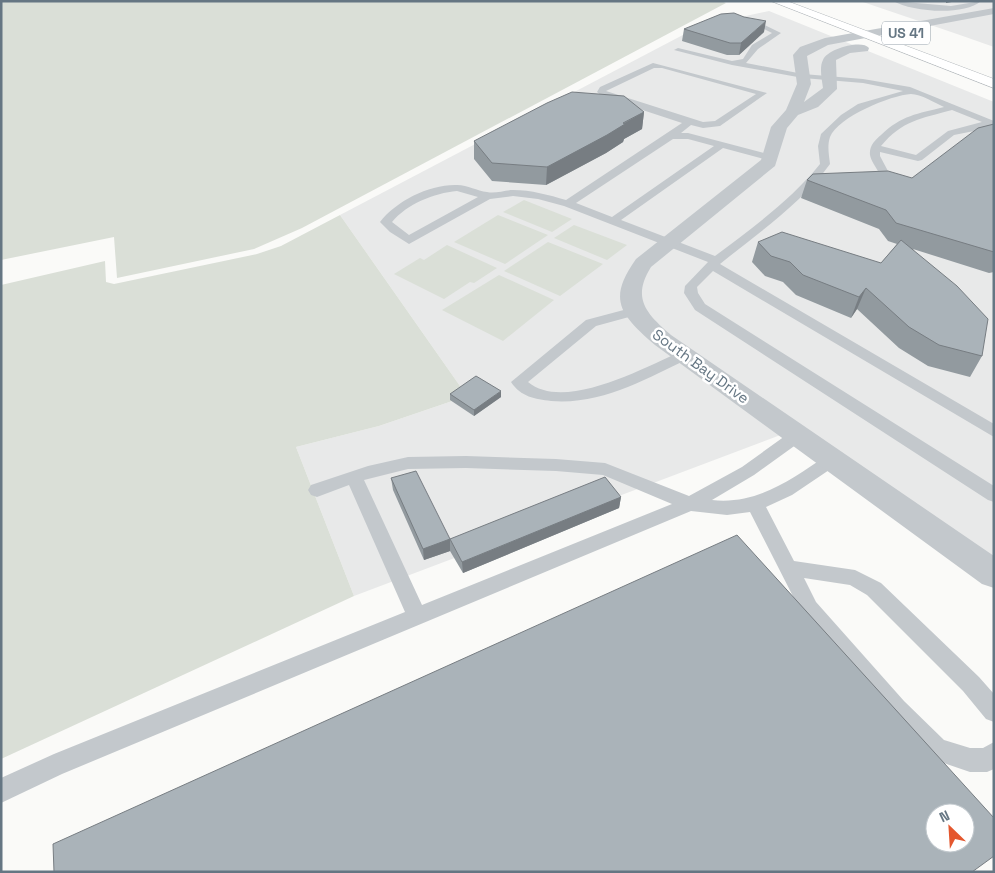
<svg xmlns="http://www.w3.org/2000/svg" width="995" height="873" viewBox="0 0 995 873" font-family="'Space Grotesk',sans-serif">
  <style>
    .built { fill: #e8e9e9 }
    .green { fill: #dadfd7 }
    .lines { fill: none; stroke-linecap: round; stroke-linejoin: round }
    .primary-casing { stroke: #b5babe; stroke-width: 1 }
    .service { fill: #c3c8cc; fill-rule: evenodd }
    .minor { fill: #c3c8cc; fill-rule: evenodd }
    .primary { fill: #fff; fill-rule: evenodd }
    .wall { fill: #929a9f }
    .shaded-wall { fill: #777d82 }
    .building { fill: #aab3b9; stroke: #777d82; fill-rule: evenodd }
    .labels { text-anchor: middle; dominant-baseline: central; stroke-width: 5; stroke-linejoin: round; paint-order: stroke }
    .shield { fill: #fff; stroke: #939fa8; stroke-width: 1 }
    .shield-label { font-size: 14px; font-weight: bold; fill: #657683 }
    .street-label { font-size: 15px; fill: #657683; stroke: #fff }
  </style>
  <rect width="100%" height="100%" fill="#fafaf8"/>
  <g class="built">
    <polygon points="860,1 994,1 994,47 957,34"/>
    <polygon points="769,11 994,102 994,574 791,431 354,596 296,447 379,426 467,396 340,215 700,26"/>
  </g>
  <g class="green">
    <polygon points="1,1 721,1 726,3 302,228 254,249 117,278 114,237 1,260"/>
    <polygon points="524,200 572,219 552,232 503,212"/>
    <polygon points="340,215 467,396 379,426 296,447 354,596 1,759 1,285 105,261 106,282 114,284 257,254 281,246"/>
    <polygon points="498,215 548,235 505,264 454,242"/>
    <polygon points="574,225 627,245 607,260 554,238"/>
    <polygon points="548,242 603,264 560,296 504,271"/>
    <polygon points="447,245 497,268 474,283 470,282 444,299 394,274 420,258 424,260"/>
    <polygon points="499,275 554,300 503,341 442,310"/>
  </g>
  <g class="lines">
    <g class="primary-casing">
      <polygon id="primary" points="771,1 787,1 994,79 994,88"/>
    </g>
    <g class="service">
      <path d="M893 1 951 6 981 1C964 16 912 12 893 1Z"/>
      <path d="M752 19 781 33 758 49 746 63 803 74 863 79 910 87 994 121V127L954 135 922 160 918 161 880 152V156L889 173 885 178 866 181 861 178 862 176 879 173C876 167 871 161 870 155 869 146 875 140 881 135 902 115 917 114 944 107 935 103 921 94 911 94 891 95 838 117 830 137 827 146 829 155 830 164 801 204 758 233 720 264L994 424V437L713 271 697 287 698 293 705 304 994 486V502L988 500 695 310 684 293 685 286 708 262 564 206 538 199 513 196 490 199 409 244 390 232 380 222C396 201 430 184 457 185 468 185 477 191 487 192 495 194 505 190 513 190 531 190 549 195 566 200L682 123 603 97 597 92 600 87 653 63 767 93 720 126 703 128 691 125 681 133H688L775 156V160L771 161 723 148 621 220 715 256C751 229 791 200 820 164L818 146 821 134 841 115 858 104 903 91 863 83 803 78 732 65 674 50 678 48 732 61 743 59 752 45 772 33 750 22 749 21ZM654 68H662L756 94 715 121 703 122 606 91ZM952 110 982 122 948 131 916 155 881 146C903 120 920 119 952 110ZM673 139H688L714 146 612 217 576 203ZM457 191 478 197 409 235 392 222C407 204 434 193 457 191Z"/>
      <path d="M635 307 642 311 640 314 596 326 528 382C564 412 643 368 680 352H690L692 355 690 358C645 379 603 405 551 401 535 399 521 397 511 382L586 320Z"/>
      <path d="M798 429 804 431 806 435 804 439 754 475 712 500C756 505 791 480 826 456L832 454 838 456 840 460 838 464 792 495 766 507 794 561 855 570 881 583 979 677 994 694V722L986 719 963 691 867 595 850 585 804 578 816 602 904 701 944 740 970 748H983L994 742V769L987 772H970L929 758 888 717 802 614 750 512 727 515 691 511 62 774 1 803V778L54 754 405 612 349 485 317 497 311 495 308 490 311 485 368 466 408 457 466 456 556 459 605 463 689 496 742 467 792 431ZM466 468 556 471 603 475 672 504 422 605 364 480 408 469Z"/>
    </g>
    <path class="minor" d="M994 8V14L828 45 807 56 811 84 804 102 823 88C822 80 819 67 823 60 827 49 862 39 869 48L868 51 850 53 836 60 837 89 818 107 798 115 787 128 775 166 651 267C631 299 647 314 671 335L994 556V588L982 584 655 345C620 314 607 300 636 259L761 160 771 127 786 110 797 84 793 55 800 47 825 38Z"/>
    <use href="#primary" class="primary"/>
  </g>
  <g class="wall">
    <polygon points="684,29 764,32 739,55 727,55 682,41"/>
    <polygon points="644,112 642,129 624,139 623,142 606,153 546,185 492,181 474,159 474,141"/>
    <polygon points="994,124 994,272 989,273 913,249 982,356 970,377 928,366 899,348 857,309 851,318 796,295 783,282 765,276 752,262 758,242 881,263 897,244 888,241 879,229 801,198 807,180 912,178"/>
    <polygon points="450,394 501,397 474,416 450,400"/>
    <polygon points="391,478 450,539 621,497 619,508 463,573 450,551 424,560 393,490"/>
  </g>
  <g class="shaded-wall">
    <polygon points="946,1 957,1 946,3"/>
    <polygon points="766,21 764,32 739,55 741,43"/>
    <polygon points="644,112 642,129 624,139 623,142 606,153 546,185 547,167"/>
    <polygon points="866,288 857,309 851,318 859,297"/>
    <polygon points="501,391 501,397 474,416 474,410"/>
    <polygon points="621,497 619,508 463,573 462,562"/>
    <polygon points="450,539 450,551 424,560 423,549"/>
  </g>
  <g class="building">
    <polygon points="734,13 744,17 766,21 741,43 730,43 684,29 721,14"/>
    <polygon points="572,92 624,96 644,112 623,123 625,124 607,135 547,167 492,163 474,141 547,103"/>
    <polygon points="994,124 994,252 896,223 886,210 807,180 813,174 888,171 912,178 978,128"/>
    <polygon points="782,232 881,263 901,240 957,286 988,319 982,356 939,345 909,327 866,288 859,297 803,275 790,262 771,256 758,242"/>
    <polygon points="476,376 501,391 474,410 450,394"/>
    <polygon points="416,471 450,539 423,549 391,478"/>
    <polygon points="605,477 621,497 462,562 450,539"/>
    <path d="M737 535 994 818V856L972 872H54L53 844ZM935 813H965V843H935Z"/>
  </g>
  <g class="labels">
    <rect class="shield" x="882" y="21.5" width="48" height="23" rx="4"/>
    <g class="shield-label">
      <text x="906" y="33">US 41</text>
    </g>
    <g class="street-label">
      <text transform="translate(701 366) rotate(36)">South Bay Drive</text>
    </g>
  </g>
  <rect width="995" height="873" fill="none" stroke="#657683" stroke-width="5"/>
  <g transform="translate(950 828) rotate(335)"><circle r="24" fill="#ffffff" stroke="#c1c8cd"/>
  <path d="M0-4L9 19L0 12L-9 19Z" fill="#e4572e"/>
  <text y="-8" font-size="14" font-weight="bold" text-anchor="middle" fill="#657683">N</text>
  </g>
</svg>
